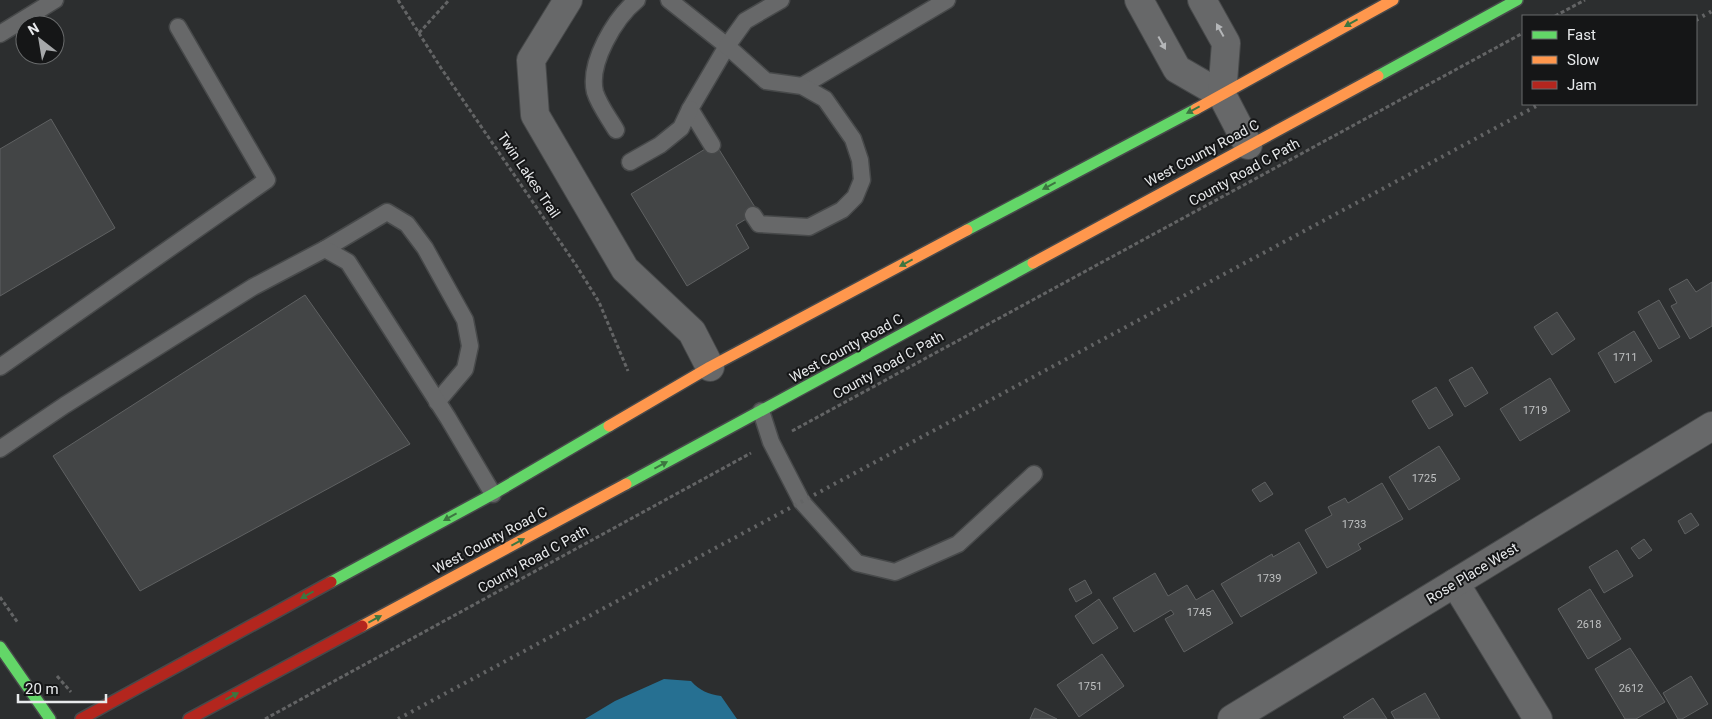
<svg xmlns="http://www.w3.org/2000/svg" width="1712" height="719" viewBox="0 0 1712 719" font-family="Roboto,sans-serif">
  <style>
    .water { fill: #267092 }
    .building { fill: #434546; stroke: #5f6162 }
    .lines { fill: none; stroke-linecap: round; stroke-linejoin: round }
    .lane-casing { stroke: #47494a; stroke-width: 19 }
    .street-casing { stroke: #47494a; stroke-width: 30 }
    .fast-casing { stroke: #47494a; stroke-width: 14 }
    .slow-casing { stroke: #47494a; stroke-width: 14 }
    .jam-casing { stroke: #47494a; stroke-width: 14 }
    .path { stroke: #636465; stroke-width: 3; stroke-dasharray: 4 2.5; stroke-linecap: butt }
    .lane { stroke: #676869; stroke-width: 16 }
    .street { stroke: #676869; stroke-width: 28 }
    .fast { stroke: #63d668; stroke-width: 11 }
    .slow { stroke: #ff974d; stroke-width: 11 }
    .jam { stroke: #b3261e; stroke-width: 11 }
    .rail { stroke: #636465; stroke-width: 4; stroke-dasharray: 2.5 5; stroke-linecap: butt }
    .oneway { fill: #3c7640 }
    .oneway2 { fill: #b4b6b8 }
    .labels { text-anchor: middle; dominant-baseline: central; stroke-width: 4; stroke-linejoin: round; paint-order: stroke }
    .number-label { font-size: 11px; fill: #bfc1c2 }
    .street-label { font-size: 14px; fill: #e8eaec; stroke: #151617 }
  </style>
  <rect width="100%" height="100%" fill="#2c2e2f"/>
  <path class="water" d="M664 679 691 681C700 691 708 694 721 696L737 719H585L615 701Z"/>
  <g class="building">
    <polygon points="51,119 115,228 0,296 0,149"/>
    <polygon points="715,143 758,212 736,225 749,248 687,286 631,194"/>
    <polygon points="1687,279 1696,292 1712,282 1712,326 1690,339 1671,306 1677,303 1669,289"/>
    <polygon points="305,295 410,444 140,591 53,456"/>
    <polygon points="1659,300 1680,337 1659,349 1638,312"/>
    <polygon points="1557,312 1575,339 1552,355 1534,327"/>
    <polygon points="1634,331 1652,361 1615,383 1598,353"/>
    <polygon points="1472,367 1488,393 1465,407 1449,380"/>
    <polygon points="1550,378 1570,411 1520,441 1500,409"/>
    <polygon points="1436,387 1453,415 1429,429 1412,401"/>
    <polygon points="1439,446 1460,479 1409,510 1389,477"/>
    <polygon points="1265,482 1273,494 1260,502 1252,490"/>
    <polygon points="1382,483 1403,519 1358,544 1361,549 1327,568 1305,530 1332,515 1328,507 1345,498 1348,503"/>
    <polygon points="1691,513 1699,525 1685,534 1678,521"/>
    <polygon points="1644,539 1652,550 1639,559 1631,548"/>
    <polygon points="1299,542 1317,573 1241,617 1221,584 1272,554 1273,557"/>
    <polygon points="1617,550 1633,576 1604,593 1589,567"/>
    <polygon points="1155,573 1168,596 1187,585 1196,600 1213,590 1233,623 1184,652 1165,619 1174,614 1171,610 1134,632 1113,598"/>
    <polygon points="1085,580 1092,593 1076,602 1069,589"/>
    <polygon points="1590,589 1621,639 1588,659 1558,609"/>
    <polygon points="1099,599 1118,628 1093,644 1075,616"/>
    <polygon points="1630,648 1665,702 1636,719 1625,719 1595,669"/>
    <polygon points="1102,654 1124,686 1079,717 1057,685"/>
    <polygon points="1691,676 1708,704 1682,719 1678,719 1663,693"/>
    <polygon points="1425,693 1440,719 1395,719 1391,712"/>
    <polygon points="1373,698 1387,719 1345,719 1343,717"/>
    <polygon points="1035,708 1057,719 1030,719"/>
  </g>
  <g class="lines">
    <g class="lane-casing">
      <g id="lane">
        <polyline points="669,0 727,46 690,109 712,145"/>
        <polyline points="0,34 55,0"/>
        <polyline points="802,86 947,0"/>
        <path d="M616 130C609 118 599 105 595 92 588 63 615 18 637 0"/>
        <polyline points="630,162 660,145 681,128 690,109"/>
        <polyline points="753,215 759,224 809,227 842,210 855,197 862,180 860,160 853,139 825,99 802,86 766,81 727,46 745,21 781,0"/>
        <polyline points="325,249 387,212 407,224 425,248 465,320 470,346 465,369 437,402"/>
        <polyline points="0,367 267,180 178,27"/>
        <polyline points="761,411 771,442 802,502 857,563 895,572 958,544 1034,474"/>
        <polyline points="0,449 65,405 253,287 325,249 348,262 448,418 493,494"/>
      </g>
    </g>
    <g class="street-casing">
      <g id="street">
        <polyline points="568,0 531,60 535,115 625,269 692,332 710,367"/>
        <polyline points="1139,0 1177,69 1222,95"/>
        <polyline points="1202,0 1226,43 1222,95 1248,145"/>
        <polyline points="1455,583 1538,719"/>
        <polyline points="1232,719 1712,426"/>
      </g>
    </g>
    <g class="fast-casing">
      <g id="fast">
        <polyline points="1378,76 1517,0"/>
        <polyline points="967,230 1196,109"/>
        <polyline points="626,484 1033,263"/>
        <polyline points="331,582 493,494 609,426"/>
        <polyline points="0,647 50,719"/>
      </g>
    </g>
    <g class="slow-casing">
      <g id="slow">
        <polyline points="1196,109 1393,0"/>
        <polyline points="1033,263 1378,76"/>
        <polyline points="609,426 710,367 967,230"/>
        <polyline points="362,626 626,484"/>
      </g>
    </g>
    <g class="jam-casing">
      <g id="jam">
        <polyline points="81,719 331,582"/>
        <polyline points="189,719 362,626"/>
      </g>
    </g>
    <g class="path">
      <polyline points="398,0 441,68 576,265 599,302 628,371"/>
      <polyline points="1555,16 1585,0"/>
      <polyline points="419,33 449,0"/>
      <polyline points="792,431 1523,33"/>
      <polyline points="0,597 18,623"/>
      <polyline points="57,676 71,692"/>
      <polyline points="265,719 751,453"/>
    </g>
    <use href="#lane" class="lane"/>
    <use href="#street" class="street"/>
    <use href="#fast" class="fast"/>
    <use href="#slow" class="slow"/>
    <use href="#jam" class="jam"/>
    <g class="rail">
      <polyline points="1696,20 1712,11"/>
      <polyline points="398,719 1540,104"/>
    </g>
  </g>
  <defs><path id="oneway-solid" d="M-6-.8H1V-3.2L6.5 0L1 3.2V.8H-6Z" transform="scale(1.25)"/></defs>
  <g class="oneway">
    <use href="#oneway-solid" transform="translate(1351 23) rotate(151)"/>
    <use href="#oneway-solid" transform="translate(1193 110) rotate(152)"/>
    <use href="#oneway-solid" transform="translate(1049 186) rotate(152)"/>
    <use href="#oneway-solid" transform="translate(906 263) rotate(152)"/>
    <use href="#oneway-solid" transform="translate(661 465) rotate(-28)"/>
    <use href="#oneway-solid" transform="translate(450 517) rotate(151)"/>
    <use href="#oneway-solid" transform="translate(518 542) rotate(-28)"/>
    <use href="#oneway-solid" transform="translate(307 595) rotate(151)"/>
    <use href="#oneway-solid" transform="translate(375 619) rotate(-28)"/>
    <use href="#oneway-solid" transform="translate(232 696) rotate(-28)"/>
  </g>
  <g class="oneway2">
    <use href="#oneway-solid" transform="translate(1220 30) rotate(-119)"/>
    <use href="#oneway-solid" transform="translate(1162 43) rotate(61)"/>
  </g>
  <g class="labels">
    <g class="number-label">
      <text x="1625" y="357">1711</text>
      <text x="1535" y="410">1719</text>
      <text x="1424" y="478">1725</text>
      <text x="1354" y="524">1733</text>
      <text x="1269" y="578">1739</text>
      <text x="1199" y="612">1745</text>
      <text x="1589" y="624">2618</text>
      <text x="1090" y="686">1751</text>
      <text x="1631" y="688">2612</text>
    </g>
    <g class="street-label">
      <text transform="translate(1202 153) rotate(-28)">West County Road C</text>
      <text transform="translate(1244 172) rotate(-29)">County Road C Path</text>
      <text transform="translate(529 175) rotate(56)">Twin Lakes Trail</text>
      <text transform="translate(846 348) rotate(-29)">West County Road C</text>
      <text transform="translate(888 365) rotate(-29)">County Road C Path</text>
      <text transform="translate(490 540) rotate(-28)">West County Road C</text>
      <text transform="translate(533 559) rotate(-29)">County Road C Path</text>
      <text transform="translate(1472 573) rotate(-31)">Rose Place West</text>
    </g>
  </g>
  <rect x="1522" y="15" width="175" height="90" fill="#151617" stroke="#696b6c"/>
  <rect x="1532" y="31" width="25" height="8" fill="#63d668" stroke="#696b6c"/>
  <text x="1567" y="40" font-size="15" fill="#e8eaec">Fast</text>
  <rect x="1532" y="56" width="25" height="8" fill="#ff974d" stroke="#696b6c"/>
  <text x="1567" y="65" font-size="15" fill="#e8eaec">Slow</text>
  <rect x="1532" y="81" width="25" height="8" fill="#b3261e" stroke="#696b6c"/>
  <text x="1567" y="90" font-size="15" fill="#e8eaec">Jam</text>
  <g transform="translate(40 40) rotate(329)"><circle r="24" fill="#151617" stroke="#696b6c"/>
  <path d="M0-4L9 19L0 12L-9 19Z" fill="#a6a8aa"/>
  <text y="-8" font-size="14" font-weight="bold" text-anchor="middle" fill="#e8eaec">N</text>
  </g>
  <path d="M18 694v8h88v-8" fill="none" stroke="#e8eaec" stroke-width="2.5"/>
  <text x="25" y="694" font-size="15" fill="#e8eaec" stroke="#151617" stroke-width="4" paint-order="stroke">20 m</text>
</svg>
